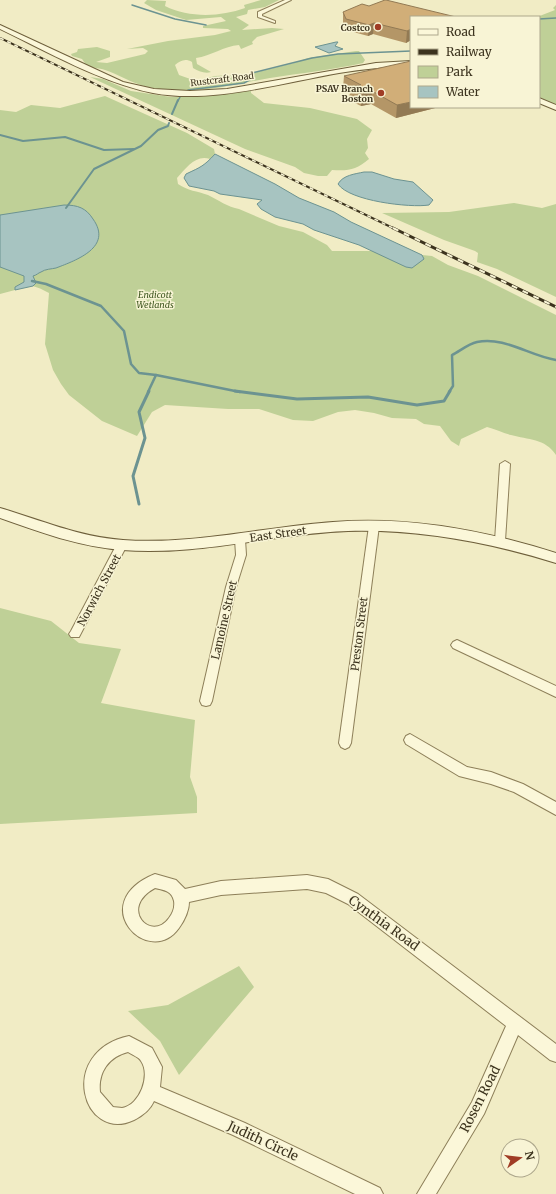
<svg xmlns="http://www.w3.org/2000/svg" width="556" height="1194" viewBox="0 0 556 1194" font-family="Merriweather,serif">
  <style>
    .green { fill: #bfd097 }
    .water { fill: #a7c4c1; stroke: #6c9391 }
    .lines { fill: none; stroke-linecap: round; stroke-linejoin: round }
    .stream-far3 { stroke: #6c9391; stroke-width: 1.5 }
    .stream-far2 { stroke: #6c9391; stroke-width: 2 }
    .stream-far1 { stroke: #6c9391; stroke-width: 2.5 }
    .stream { stroke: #6c9391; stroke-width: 3 }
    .street-casing { stroke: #8d7f59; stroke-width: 2 }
    .secondary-casing { stroke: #6f603c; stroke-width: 2 }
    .street { fill: #fbf7d9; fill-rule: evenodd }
    .secondary { fill: #fbf7d9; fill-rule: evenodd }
    .rail-far1-casing { stroke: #3c331e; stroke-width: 2 }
    .rail-casing { stroke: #3c331e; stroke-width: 3 }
    .rail-far1 { stroke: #f8f4d5; stroke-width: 1.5; stroke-dasharray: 4; stroke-linecap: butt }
    .rail { stroke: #f8f4d5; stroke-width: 2; stroke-dasharray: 6; stroke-linecap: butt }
    .wall { fill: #b49667 }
    .shaded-wall { fill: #927a54 }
    .building { fill: #d1ae78; stroke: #927a54 }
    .poi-dot { fill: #a03c25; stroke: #f8f4d5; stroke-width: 1.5 }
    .labels { text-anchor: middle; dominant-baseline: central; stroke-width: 3; stroke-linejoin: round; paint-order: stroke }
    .far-poi-label { font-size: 9px; font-weight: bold; fill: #3c331e; stroke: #f8f4d5; text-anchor: end }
    .far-street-label { font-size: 9px; fill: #3c331e; stroke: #f8f4d5 }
    .far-park-label { font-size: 9px; font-style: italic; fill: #425a23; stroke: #f8f4d5 }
    .street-label { font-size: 11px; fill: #3c331e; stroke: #f8f4d5 }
    .near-street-label { font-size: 13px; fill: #3c331e; stroke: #f8f4d5 }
  </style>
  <rect width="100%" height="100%" fill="#f1ecc5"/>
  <g class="green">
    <path d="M147 0 166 1 165 6C189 18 220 17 245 8L244 5 261 0H279L265 7 248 10 247 14 236 17 249 25 242 30 272 28 284 29 257 37 252 42 253 44 241 49 239 45C224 46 211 56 196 58L197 64 211 72C205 74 198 71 193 68L192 62C185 58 180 61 175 65L179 75 196 81 215 76 249 74 294 63 308 58 356 51H359L365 60 363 63C332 70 301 73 270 78 230 85 194 96 153 88 136 85 123 77 108 71 101 68 94 68 87 66L82 59 72 56 71 54 77 52 78 49 97 47 110 51V57L96 62 107 63 145 54 148 51 143 48 127 49 168 41 215 35 231 31 228 29 203 28V26L226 21 221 17 186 20 156 10 144 3Z"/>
    <polygon points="556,5 556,105 539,97 539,17 537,17 555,10 553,8"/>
    <path d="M90 77 103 79 131 91 171 97 205 96 251 90V93L264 103 310 108 357 119 372 130 367 139 368 148 365 153 369 159C356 170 349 171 332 170L327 176H318L304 173 295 167 245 149Z"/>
    <path d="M105 96 187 133 214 149 215 154 210 159C196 154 186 168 177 178L178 184C188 191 197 191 208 195 218 200 228 207 239 209L279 226 303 232 327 245 332 251H382L432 256 448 265 478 276 556 315V455C545 438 528 440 511 435 503 433 495 429 487 427L461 439 459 446 451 441 440 426 424 424 416 419 392 418 374 413 355 410 338 412 313 421 293 420 259 409H228L165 405 152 412 137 436 102 421 69 395 61 384 53 370 45 344 49 293C38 287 27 282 15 287V290L0 294V110L16 112 31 105 60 108Z"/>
    <polygon points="514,203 542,208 556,204 556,297 497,269 477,262 478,253 475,251 444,240 382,213 449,212"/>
    <polygon points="0,608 51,621 79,643 121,649 101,703 195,720 190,777 197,797 197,813 0,824"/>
    <polygon points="239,966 254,987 179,1075 160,1041 128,1011 168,1005"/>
  </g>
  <g class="water">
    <polygon points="336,42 338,42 335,46 343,49 329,53 315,47"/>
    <path d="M215 154 275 184 299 198 334 212 351 222 422 255 424 259 412 268 406 267 359 245 314 230 303 224 275 217 261 209 257 204 262 200 220 194 214 191 189 186 184 178 186 174C201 167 204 166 215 154Z"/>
    <path d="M364 172H372L394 179 413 182 433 200 429 205C410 208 349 201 338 184 343 175 355 174 364 172Z"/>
    <path d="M64 205C78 205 86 208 93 219 113 247 77 260 56 268 52 269 45 269 41 272 38 273 37 275 33 276L36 283 33 286 15 290V287L24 282V276L0 267V215Z"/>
  </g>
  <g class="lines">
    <g class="stream-far3">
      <polyline points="132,5 175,19 206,25"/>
      <polyline points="539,19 556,18"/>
      <polyline points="188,90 244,83 251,79 252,73 312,58 338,54 411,51"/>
      <polyline points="178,101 180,97"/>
    </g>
    <g class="stream-far2">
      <polyline points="172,114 178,100"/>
      <polyline points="0,135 23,141 65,137 104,150 134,149"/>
      <polyline points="66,208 94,169 141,146 158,130 168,126 169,123"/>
    </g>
    <g class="stream-far1">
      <polyline points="32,281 46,284 101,306 124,331 131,364 139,373 156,375"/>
      <polyline points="148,392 156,375 240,392"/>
      <path d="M449 392 453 386 452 355C460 351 468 344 477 342 504 336 530 356 556 360"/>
    </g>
    <g class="stream">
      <polyline points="235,391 297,399 368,397 417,405 444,401 450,391"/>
      <polyline points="139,504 133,476 145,438 139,412 149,391"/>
    </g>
    <g class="street-casing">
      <g id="street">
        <polygon points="285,0 291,0 262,14 262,16 275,21 275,23 258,17 258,12"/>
        <polygon points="505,461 510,464 505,541 500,545 495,541 500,464"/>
        <polygon points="374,522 379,526 351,743 349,747 345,749 341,747 339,743 369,526"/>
        <polygon points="240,535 245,539 246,555 236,587 212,701 210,705 206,706 202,705 200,701 226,587 236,555 235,539"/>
        <polygon points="122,541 127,545 79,637 71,637 69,634 71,631 118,542"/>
        <polygon points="457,640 556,686 556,697 453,648 451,645 453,642"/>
        <polygon points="410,734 467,767 491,772 523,784 556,802 556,815 514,792 491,784 459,776 406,744 404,740 406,736"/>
        <path d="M155 874 176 880 185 889 221 881 307 875 328 879 358 894 556 1044V1062L550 1060 518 1035 484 1114 436 1194H417L472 1102 506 1026 348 904 326 893 307 889 221 895 189 902C189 911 184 921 179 928 149 970 84 903 155 874ZM155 888C164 890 172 891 174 901 175 907 173 913 169 918 151 943 118 908 155 888Z"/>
        <path d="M129 1036 152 1048 162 1067 160 1087 245 1123 380 1188 383 1194H355L233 1135 154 1101C150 1110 142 1116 134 1120 83 1144 56 1052 129 1036ZM128 1052C132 1055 139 1057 141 1061 151 1075 140 1105 122 1108 120 1108 115 1107 113 1107L100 1092C98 1073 108 1057 128 1052Z"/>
      </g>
    </g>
    <g class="secondary-casing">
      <g id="secondary">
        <path d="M0 25 123 82 154 89 190 91 227 89 376 63 411 61V65C387 67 363 69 339 73 282 83 210 104 153 93 102 83 48 52 0 29Z"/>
        <polygon points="539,98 556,105 556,110 539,103"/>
        <path d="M0 508C41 520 79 537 123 540 193 545 263 527 333 522 409 516 484 530 556 553V563C488 542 420 529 348 531 272 534 199 556 122 550 80 547 40 532 0 518Z"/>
      </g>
    </g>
    <use href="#street" class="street"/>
    <use href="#secondary" class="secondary"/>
    <g class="rail-far1-casing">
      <polyline id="rail-far1" points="0,38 395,229"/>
    </g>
    <g class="rail-casing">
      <polyline id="rail" points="393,228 556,307"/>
    </g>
    <use href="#rail-far1" class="rail-far1"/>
    <use href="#rail" class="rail"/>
  </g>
  <g class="wall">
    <polygon points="343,12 411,17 411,40 406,43 373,34 368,36 346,30 343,23"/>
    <polygon points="344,76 411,107 439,107 396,118 371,104 361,106 349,100 350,92 343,88"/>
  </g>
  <g class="shaded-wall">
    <polygon points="374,23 373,34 368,36 369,25"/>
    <polygon points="411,29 411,40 406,43 407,31"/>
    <polygon points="372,91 371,104 361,106 362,94"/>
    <polygon points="411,102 411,107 439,107 396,118 397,105"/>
  </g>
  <g class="building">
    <polygon points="385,0 386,0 456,17 411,17 411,29 407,31 374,23 369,25 346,19 343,12 362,4 369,6"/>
    <polygon points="411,61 411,102 397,105 372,91 362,94 350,87 361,85 344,76"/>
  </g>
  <g class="poi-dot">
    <circle cx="378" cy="27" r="4"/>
    <circle cx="381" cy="93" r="4"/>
  </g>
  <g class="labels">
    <g class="far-poi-label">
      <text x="370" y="27">Costco</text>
      <text x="373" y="88">PSAV Branch<tspan x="373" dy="10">Boston</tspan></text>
    </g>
    <g class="far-street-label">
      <text transform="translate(222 79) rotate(-7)">Rustcraft Road</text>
    </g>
    <g class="far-park-label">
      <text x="155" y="294">Endicott<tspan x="155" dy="10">Wetlands</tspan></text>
    </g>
    <g class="street-label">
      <text transform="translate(278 534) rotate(-8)">East Street</text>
      <text transform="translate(99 590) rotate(-62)">Norwich Street</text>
      <text transform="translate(224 620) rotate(-77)">Lamoine Street</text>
      <text transform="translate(359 634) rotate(-83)">Preston Street</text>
    </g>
    <g class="near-street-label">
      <text transform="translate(384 923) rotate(36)">Cynthia Road</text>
      <text transform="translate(480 1099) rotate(-63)">Rosen Road</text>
      <text transform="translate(263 1141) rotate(25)">Judith Circle</text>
    </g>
  </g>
  <rect x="410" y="16" width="130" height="92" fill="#f8f4d5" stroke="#ada78c"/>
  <rect x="418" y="29" width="20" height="6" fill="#fbf7d9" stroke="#ada78c"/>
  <text x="446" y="36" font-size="12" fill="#3c331e">Road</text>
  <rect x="418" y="49" width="20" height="6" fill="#3c331e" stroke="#ada78c"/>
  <text x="446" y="56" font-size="12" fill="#3c331e">Railway</text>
  <rect x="418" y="66" width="20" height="12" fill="#bfd097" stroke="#ada78c"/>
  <text x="446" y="76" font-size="12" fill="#3c331e">Park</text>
  <rect x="418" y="86" width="20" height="12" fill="#a7c4c1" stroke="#ada78c"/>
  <text x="446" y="96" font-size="12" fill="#3c331e">Water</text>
  <g transform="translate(520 1158) rotate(76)"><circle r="19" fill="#f8f4d5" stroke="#ada78c"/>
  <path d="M0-3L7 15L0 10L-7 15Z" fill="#a03c25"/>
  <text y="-6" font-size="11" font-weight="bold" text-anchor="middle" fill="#3c331e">N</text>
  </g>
</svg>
